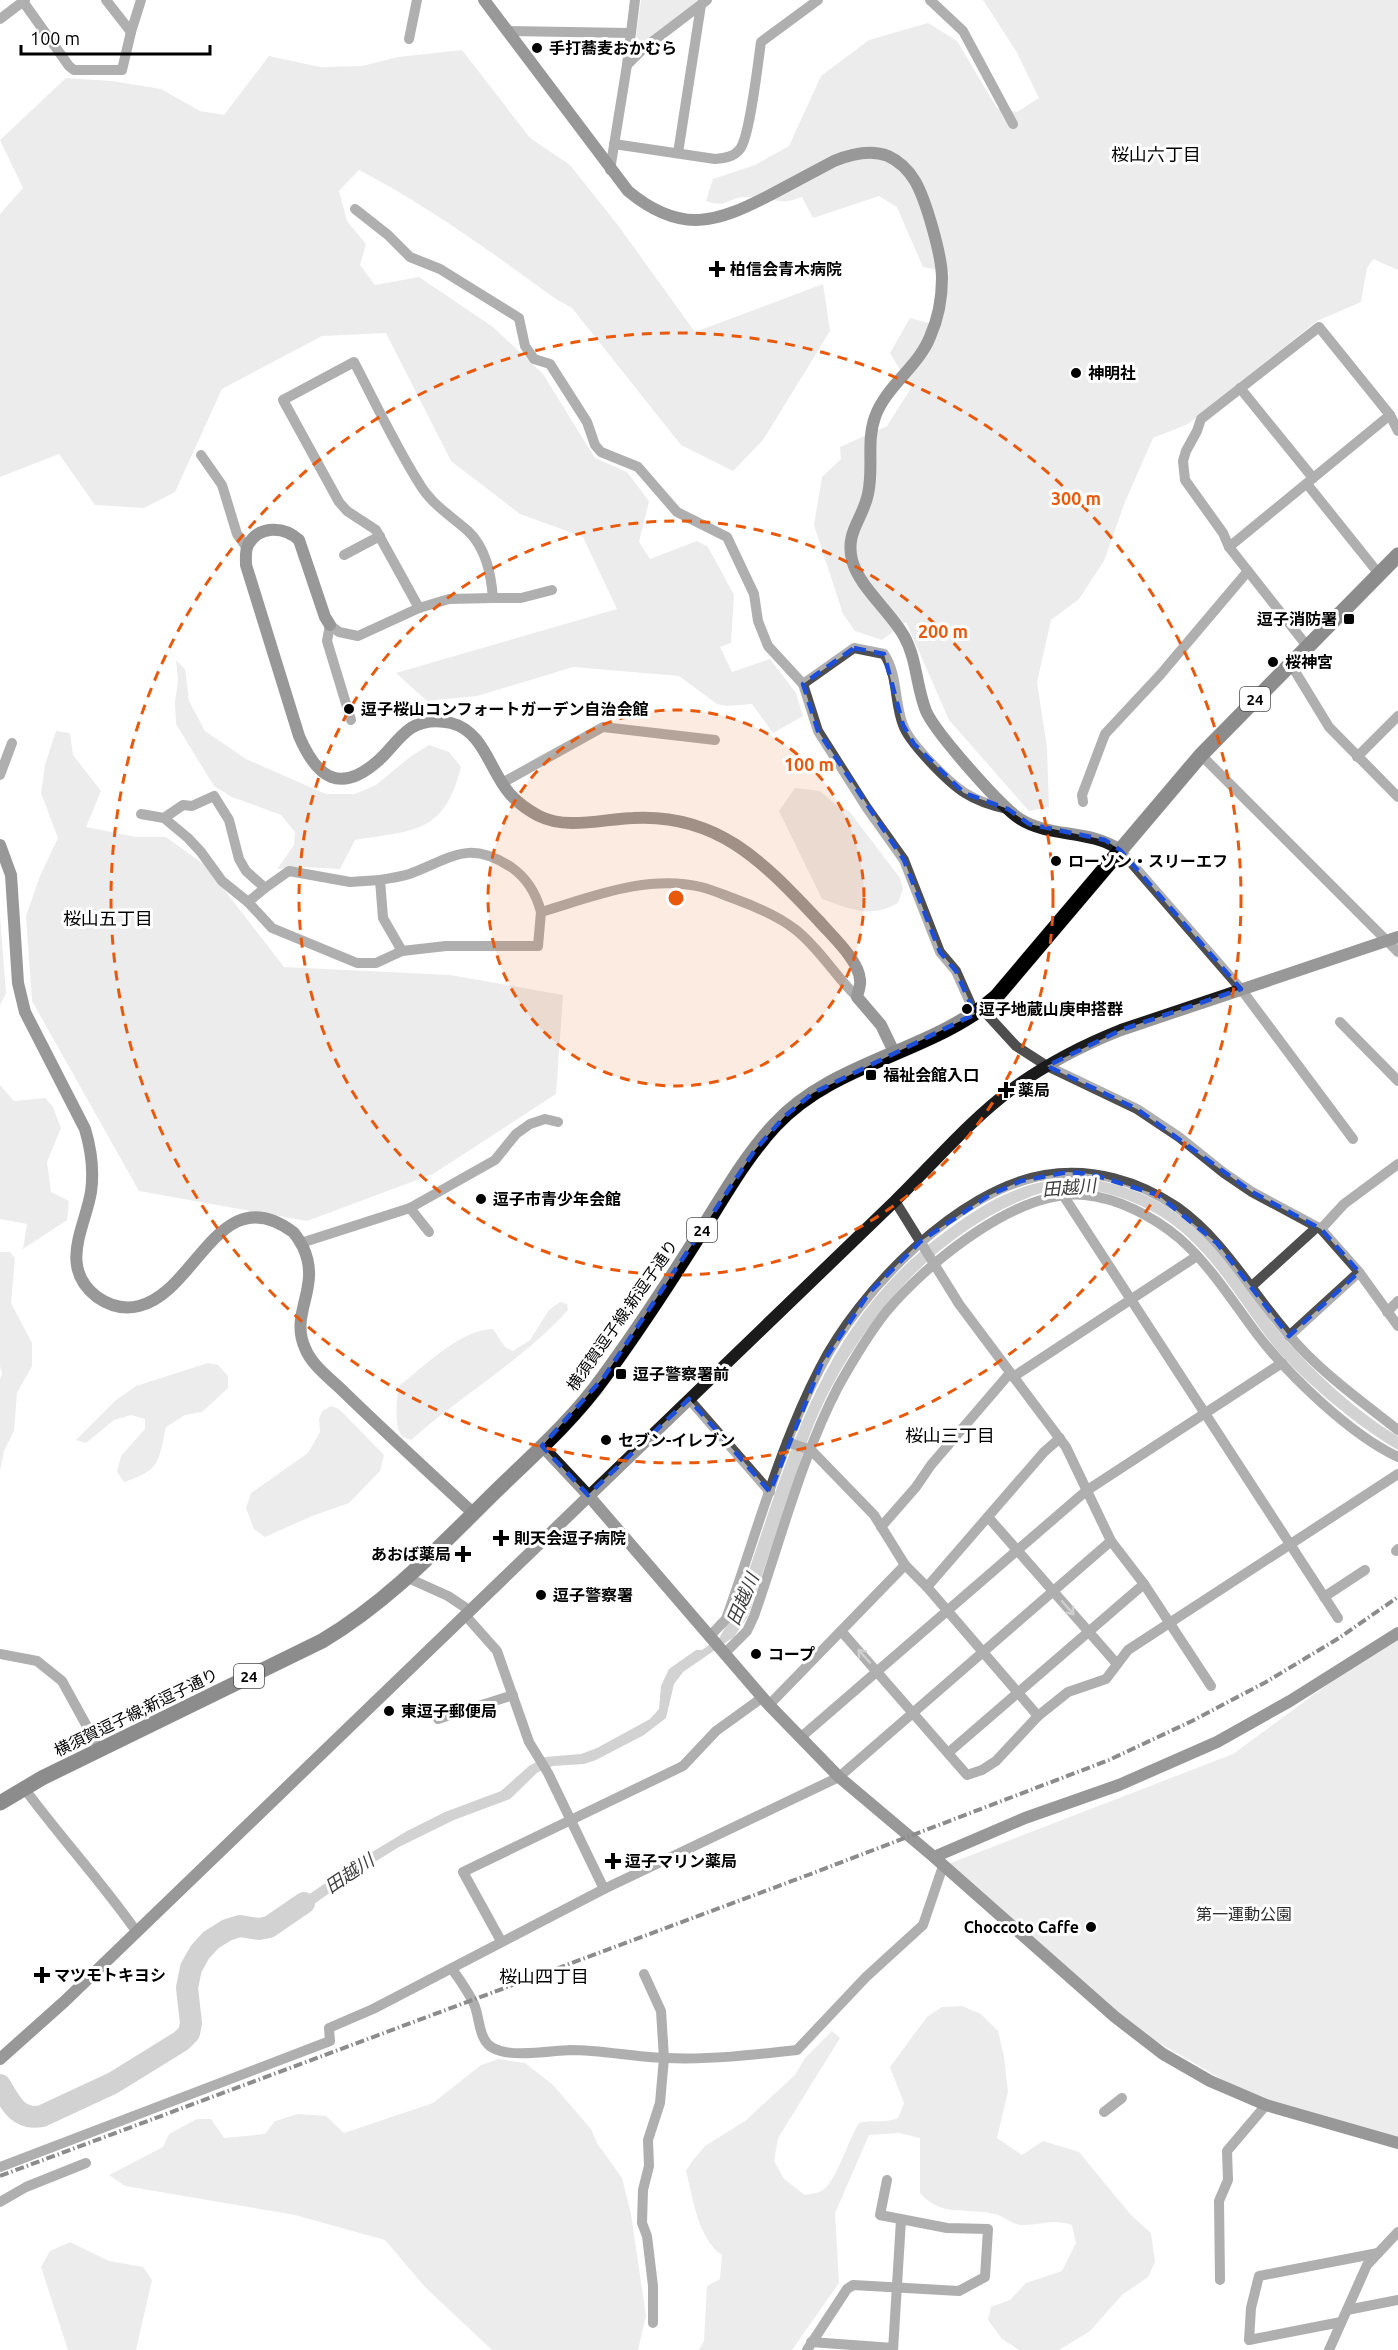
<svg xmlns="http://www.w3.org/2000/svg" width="1398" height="2350" viewBox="0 0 1398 2350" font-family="Ubuntu,'Noto Sans JP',sans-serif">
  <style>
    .green { fill: #d5d5d5 }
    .water { fill: #9c9c9c }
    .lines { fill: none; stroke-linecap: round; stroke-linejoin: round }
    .river { stroke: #9c9c9c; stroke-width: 22 }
    .primary-casing { stroke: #dbdbdb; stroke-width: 16 }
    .street { stroke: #4e4e4e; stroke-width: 10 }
    .secondary { stroke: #1b1b1b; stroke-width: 12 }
    .primary { stroke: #000; stroke-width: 15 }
    .rail { stroke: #000; stroke-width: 4; stroke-dasharray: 9 3 1.5 3; stroke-linecap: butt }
    .oneway { stroke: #959595 }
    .marked { fill: none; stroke: #1d4ed8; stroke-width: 4.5; stroke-dasharray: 12 8; stroke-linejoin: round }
    .ring { fill: none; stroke: #e8590c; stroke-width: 3; stroke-dasharray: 10 8 }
    .poi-dot { fill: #000; stroke: #fff; stroke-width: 2 }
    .labels { text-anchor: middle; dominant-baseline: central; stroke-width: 6; stroke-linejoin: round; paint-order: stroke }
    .shield { fill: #fff; stroke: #4c4c4c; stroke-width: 1.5 }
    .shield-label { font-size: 15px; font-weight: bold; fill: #000 }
    .poi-label { font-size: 16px; font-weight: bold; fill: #000; stroke: #fff; text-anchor: start }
    .street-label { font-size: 16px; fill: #000; stroke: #fff }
    .park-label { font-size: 16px; fill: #2c2c2c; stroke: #fff }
    .neighbourhood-label { font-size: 18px; fill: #000; stroke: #fff }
    .water-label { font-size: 18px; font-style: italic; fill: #3d3d3d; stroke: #fff }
    .centre { fill: #e8590c; stroke: #fff; stroke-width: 3 }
    .ring-label { font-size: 18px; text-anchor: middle; font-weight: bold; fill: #e8590c; stroke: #fff; stroke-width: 6; stroke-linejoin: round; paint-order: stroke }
  </style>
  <rect width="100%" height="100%" fill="#fff"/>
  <g class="green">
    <polygon points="641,0 699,0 642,44 636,36"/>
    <path d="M983 0H1398V270L1373 259 1367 268 1361 302 1317 321 1188 424 1153 438 1125 502 1104 561 1079 599 1051 620 1037 682 1047 748 1049 807 1029 811 949 720 906 622 882 640 855 631 843 614 814 525 822 477 841 459 840 447 887 426 911 388 890 353 910 318 939 326 949 272 923 267 897 207 879 196 813 218 802 197C777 207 770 196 746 197 728 197 727 209 706 201L713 179 755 165 789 146 821 76 869 40 928 23 957 41 997 108 1017 112 1039 98 1016 51Z"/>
    <path d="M462 50 530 138 570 165 617 224 695 332 823 284 830 331 763 440 733 471 681 445 572 308 556 299C491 252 430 207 359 170L339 191 347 221 366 244 360 265 375 285 419 277 493 327 543 374 595 458 627 472 649 501 639 542 650 559 697 541 708 547 734 595 731 643 720 647 732 672 770 659 796 693 803 716 773 733 752 704 727 706 717 704 679 676 573 667 477 696 427 701 396 673 617 609 583 537 520 514 451 461 386 333 322 336 222 389 175 492 144 508 95 505 59 454 0 477V214L23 188 0 140 66 78 112 81 161 89 200 111 224 115 269 56 320 67 362 66 398 57Z"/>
    <path d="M176 660 185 669 189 701 205 731 246 759 326 794H355L376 785 410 757 429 745 449 752 461 767C444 834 415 830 355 840L340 869 302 867 277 869 294 845 295 832 281 815 232 797 214 786 176 724 175 702 178 681Z"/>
    <polygon points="56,731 70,733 73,755 101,791 86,827 136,837 166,837 206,866 284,967 450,975 563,995 556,1094 433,1174 307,1221 139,1191 32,1001 26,916 40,876 58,838 41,793 45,765"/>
    <path d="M795 788 820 791 836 805 849 811 900 878 903 889 898 903C869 919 851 909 822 899L779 811Z"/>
    <polygon points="0,916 6,993 0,1005"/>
    <polygon points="0,1085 14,1101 45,1098 53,1107 61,1128 47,1162 51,1192 69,1201 67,1220 23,1249 27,1224 0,1219"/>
    <polygon points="0,1252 10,1252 15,1258 11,1303 32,1343 32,1366 17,1393 14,1431 4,1451 0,1471 0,1379 2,1374 0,1366"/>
    <path d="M560 1302 567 1304 568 1310C522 1361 462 1394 411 1440 405 1438 401 1437 399 1431 395 1422 396 1394 400 1385 425 1366 461 1329 493 1329L505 1347 513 1351 530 1340 549 1310Z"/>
    <path d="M208 1363 218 1365 228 1376V1388L202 1412 185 1415 166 1427C158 1462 161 1470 124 1482L117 1472 121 1456 145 1429V1419L131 1415 114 1420 86 1443 76 1440 116 1400 136 1386Z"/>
    <polygon points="331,1406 339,1409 384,1455 380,1471 349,1503 312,1516 265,1537 254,1529 246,1508 251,1493 308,1453 320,1432 319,1419 322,1411"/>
    <polygon points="1398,1633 1398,2143 1266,2105 1115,2017 943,1866 1233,1754"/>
    <path d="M962 2006 981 2014 998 2031 1004 2057 1008 2092 997 2138 1022 2155 1043 2141 1079 2152 1131 2215 1151 2233 1155 2262 1148 2277 1122 2295 1090 2331 1059 2350H1019L1002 2339 988 2320 991 2307 1010 2300 1026 2283 1062 2271 1076 2243 1072 2225C1051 2218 1041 2226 1021 2225 1012 2224 1003 2216 995 2214 966 2207 941 2218 920 2193V2138L899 2133 869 2135 835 2213 839 2283 792 2350H699L704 2341 707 2286 720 2279 722 2255C698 2239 693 2198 686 2171L693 2160 705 2146 745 2121 795 2075 805 2058 832 2031 840 2038 778 2138 774 2161 784 2179 805 2195C810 2194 819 2193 823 2190 836 2182 849 2138 859 2123 875 2119 882 2124 898 2118L904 2103 890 2067 927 2017 942 2007Z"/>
    <polygon points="499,2059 525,2063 553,2085 591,2129 597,2143 622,2178 631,2214 646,2316 638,2350 492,2350 425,2287 385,2240 295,2215 125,2186 109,2175 163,2147 169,2134 197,2119 211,2119 224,2138 265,2134 275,2121 298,2114 326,2116 344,2133 433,2103 481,2065"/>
    <polygon points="70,2242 109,2261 143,2267 152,2280 136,2350 68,2350 41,2267 50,2251"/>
  </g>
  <path class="water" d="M1069 1177C1148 1182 1193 1217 1240 1278 1253 1295 1264 1314 1278 1330 1305 1364 1360 1415 1398 1436V1450C1359 1428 1300 1379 1272 1344 1241 1305 1216 1259 1177 1228 1149 1205 1106 1189 1070 1188 1052 1188 1034 1195 1018 1202 931 1240 864 1319 823 1404 808 1435 798 1469 787 1502 774 1540 761 1578 748 1616L734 1637 683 1672 674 1684 666 1718 644 1735 596 1760 584 1764 553 1766 538 1772 510 1799 454 1820 399 1847 362 1870 283 1926 279 1915 362 1858 407 1831 445 1812 501 1791 529 1766 545 1757 581 1754 597 1748 650 1719 659 1709 661 1686 669 1669 696 1650H702L720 1637 737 1605C788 1462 816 1326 946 1231 988 1200 1016 1184 1069 1177Z"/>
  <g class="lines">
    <path class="river" d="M0 2085C10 2103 19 2121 42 2116L113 2083 181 2041 189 2033 191 2023 187 1988 191 1968 200 1952 211 1940 227 1930 240 1926 259 1929 269 1927 304 1903"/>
    <g class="primary-casing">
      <path id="primary" d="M0 1803 42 1778 322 1641C389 1601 439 1547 495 1492 532 1456 573 1420 603 1378 639 1329 672 1278 704 1227 726 1192 747 1155 775 1125 834 1061 931 1053 996 997L1201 755 1398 555"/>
    </g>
    <g class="street">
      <polyline points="22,0 69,66 74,70 122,70 131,32"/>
      <polyline points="106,0 131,32 141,0"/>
      <polyline points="930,0 963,31 1013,124"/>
      <polyline points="0,19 25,0"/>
      <polyline points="507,31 630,33"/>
      <polyline points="409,39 417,0"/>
      <polyline points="627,65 644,48 707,0"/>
      <path d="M614 144 715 159C725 158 734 157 740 149 750 136 758 62 761 42L818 0"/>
      <polyline points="678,153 701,5"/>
      <polyline points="610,170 627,65 635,0"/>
      <polyline points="355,209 388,235 410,257 440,269 519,318 525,346 534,359 550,364 587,422 595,445 601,452 638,467 677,512 727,537 754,594 758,621 768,646 803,684 818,731 867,808 904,860 940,952 956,971 975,1014"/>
      <polyline points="1240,388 1313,478"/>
      <polyline points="201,455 222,485 237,534 247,548"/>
      <polyline points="1307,484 1379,574"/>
      <polyline points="1229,547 1390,415"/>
      <polyline points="344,555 380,536"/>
      <path d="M419 608 376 530 347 511 339 502 283 400 354 362C375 402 395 445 419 483 431 504 450 515 468 531 486 548 491 574 493 598H521L552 590"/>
      <polyline points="1307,646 1229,547 1223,533 1185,480 1183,461 1186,451 1197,431 1201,419 1319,327 1390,415 1398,431"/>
      <polyline points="1290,663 1329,727 1398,797"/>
      <path d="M803 684 854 648 884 654C898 675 894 702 903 725 909 743 949 783 965 793 979 802 993 806 1008 809"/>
      <polyline points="351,720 327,641 330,625 339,632 358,636 419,608 449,599 493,598"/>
      <polyline points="1201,755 1398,952"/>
      <polyline points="1357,757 1398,716"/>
      <polyline points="0,775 12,743"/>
      <polyline points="502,783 603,727 715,740"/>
      <polyline points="1083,802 1082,795 1105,734 1160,675 1248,571"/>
      <path d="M141 814 164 818 188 838 201 852 222 881 248 902 272 928 357 963H376L402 951 446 946H538L541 912C592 897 647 874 701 887 713 890 724 895 735 899 757 907 778 916 796 930 820 949 835 976 857 997"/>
      <polyline points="164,818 183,805 192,806 214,796 229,820 239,859 246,871 265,888 248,902"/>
      <polyline points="1120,850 1241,989 1353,1139"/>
      <polyline points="265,888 289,871 350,882 380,880"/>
      <path d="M402 951 383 918 380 880C391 878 402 877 412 873 453 857 469 840 511 867 527 878 536 893 541 912"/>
      <polyline points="982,1009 1016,1046 1047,1066 1137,1109 1179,1137 1224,1173 1252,1192 1321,1229 1359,1272 1398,1326"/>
      <polyline points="1340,1022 1398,1081"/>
      <polyline points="1063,1195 1338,1618"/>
      <polyline points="895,1201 959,1304 1066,1447 1111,1541 1144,1584 1211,1686"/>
      <polyline points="410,1208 495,1160 516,1134 530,1124 545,1119 558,1122"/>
      <polyline points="1321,1229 1344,1204 1398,1164"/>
      <polyline points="301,1243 410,1208 429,1232"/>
      <polyline points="1252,1286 1317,1227"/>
      <polyline points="1387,1312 1398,1301"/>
      <polyline points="1289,1336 1359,1272"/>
      <polyline points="1013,1377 1197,1256"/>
      <polyline points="689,1399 770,1492"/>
      <polyline points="787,1442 811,1450 874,1515 905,1565 927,1587 1038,1716"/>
      <polyline points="988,1517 1117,1664"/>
      <polyline points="881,1527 916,1487 931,1465 1010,1373"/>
      <polyline points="1396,1551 1398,1549"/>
      <polyline points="408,1578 448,1596 469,1610"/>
      <polyline points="927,1587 1044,1452 1060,1438"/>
      <polyline points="1324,1597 1365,1570"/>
      <polyline points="465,1615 497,1651 529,1742 548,1773 604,1889"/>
      <polyline points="842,1632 967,1775 982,1770 996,1761 1038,1716 1068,1692 1106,1679 1128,1650 1398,1474"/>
      <path d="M710 1636 726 1619C756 1536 779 1447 820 1368 859 1291 958 1189 1045 1175 1092 1167 1139 1181 1177 1207 1225 1241 1251 1292 1289 1335 1319 1371 1361 1401 1398 1430"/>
      <path d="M725 1653 747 1631 754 1616C780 1542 802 1456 838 1387 852 1362 868 1335 886 1312 927 1263 1018 1188 1085 1195 1118 1198 1154 1217 1179 1238 1211 1266 1232 1301 1257 1334 1289 1376 1351 1435 1398 1457"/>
      <polyline points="0,1654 37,1661 62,1681 100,1750"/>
      <polyline points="769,1705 905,1565"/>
      <polyline points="438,1719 513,1695"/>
      <polyline points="800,1738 1086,1491 1282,1363"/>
      <polyline points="948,1753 1144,1584"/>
      <path d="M24 1788C60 1837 101 1881 136 1931"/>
      <polyline points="501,1941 463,1872 683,1766 716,1731 763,1697"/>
      <path d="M452 1969C460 1980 468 1991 474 2004 480 2017 478 2040 493 2048 511 2058 549 2051 570 2050 602 2050 633 2057 665 2058 709 2060 753 2055 797 2050L866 1977 923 1925 943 1866"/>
      <polyline points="644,1974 661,2011 664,2058 660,2103 648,2140 649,2166 643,2190 642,2223 647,2236 653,2286 653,2323"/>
      <polyline points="1104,2112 1122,2098"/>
      <polyline points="0,2167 330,2041 329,2028 373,2009 604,1889 839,1777 1111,1541"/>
      <polyline points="0,2202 26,2187 86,2163"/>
      <polyline points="1220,2280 1219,2201 1228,2180 1227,2151 1266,2105"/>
      <polyline points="1347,2310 1398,2300"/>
      <polyline points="1341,2322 1249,2340 1251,2308 1259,2276 1378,2253"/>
      <polyline points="811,2342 893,2348"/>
      <polyline points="807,2350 847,2289 853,2285 959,2291 985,2277 988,2229 947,2228 880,2215 887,2180"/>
      <polyline points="893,2350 901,2220"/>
      <polyline points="1329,2350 1367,2265 1398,2232"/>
    </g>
    <g class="secondary">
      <path d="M484 0 628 191C681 235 717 223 772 194 793 183 813 172 834 161 851 154 870 149 888 156 899 161 909 171 915 181 926 200 942 256 942 278 942 298 938 319 930 337 918 367 886 386 875 417 866 442 874 468 868 494 863 519 845 532 852 560 859 587 890 611 904 636 917 659 916 686 926 711 935 732 1000 806 1020 819 1050 838 1090 829 1120 850"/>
      <path d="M330 625 325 617 299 540C284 526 259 525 248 545 245 551 246 559 246 565L299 736C317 778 340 795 379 760 390 750 399 736 411 728 423 721 438 720 451 723 484 731 490 772 510 794 518 803 528 810 539 816 567 830 603 819 633 818 719 813 765 864 819 921 831 935 859 960 860 980 861 985 858 992 857 997L881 1025 895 1054"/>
      <path d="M0 845 11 875 18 983 25 1012 85 1129C91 1149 94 1171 91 1192 85 1228 58 1267 97 1297 110 1306 124 1310 139 1306 197 1292 219 1177 293 1232 297 1236 300 1242 303 1247 322 1288 289 1312 305 1348 312 1366 331 1379 344 1392 386 1433 430 1473 473 1513"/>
      <polyline points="542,1446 588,1495 769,1705 839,1777 934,1857 1115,2017 1163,2054 1210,2081 1266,2105 1398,2143"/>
      <polyline points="934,1857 1025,1818 1119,1785 1217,1742 1290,1701 1398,1633"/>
      <path d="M0 2059 65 2001 895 1201C933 1164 969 1121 1012 1089 1045 1065 1083 1045 1121 1030L1398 937"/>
    </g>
    <use href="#primary" class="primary"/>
    <polyline class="rail" points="0,2176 808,1875 1109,1760 1192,1721 1266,1682 1339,1638 1398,1597"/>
  </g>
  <defs><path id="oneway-shaft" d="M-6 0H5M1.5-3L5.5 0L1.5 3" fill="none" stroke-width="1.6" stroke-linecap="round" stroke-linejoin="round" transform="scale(1.5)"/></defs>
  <g class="oneway">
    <use href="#oneway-shaft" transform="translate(1068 1608) rotate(49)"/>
    <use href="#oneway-shaft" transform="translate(864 1656) rotate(-132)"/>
  </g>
  <path d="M0 0H1398V2350H0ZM854 648 884 654 903 725 914 744 964 793 1008 809 1029 824 1105 840 1120 850 1241 989 1121 1030 1047 1066 1137 1109 1252 1192 1321 1229 1359 1272 1289 1336 1217 1243 1158 1195 1091 1174 1068 1172 1021 1181 988 1196 921 1241 869 1293 821 1365 770 1492 689 1399 588 1495 542 1446 604 1377 755 1150 785 1116 813 1093 975 1014 956 971 940 952 904 860 818 731 803 684Z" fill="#fff" fill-opacity=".55" fill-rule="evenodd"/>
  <path class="marked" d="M854 648 884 654 903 725 914 744 964 793 1008 809 1029 824 1105 840 1120 850 1241 989 1121 1030 1047 1066 1137 1109 1252 1192 1321 1229 1359 1272 1289 1336 1217 1243 1158 1195 1091 1174 1068 1172 1021 1181 988 1196 921 1241 869 1293 821 1365 770 1492 689 1399 588 1495 542 1446 604 1377 755 1150 785 1116 813 1093 975 1014 956 971 940 952 904 860 818 731 803 684Z"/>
  <circle cx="676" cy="898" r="188" fill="#e8590c" fill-opacity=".12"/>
  <g class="ring">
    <circle cx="676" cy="898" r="188"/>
    <circle cx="676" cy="898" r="377"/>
    <circle cx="676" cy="898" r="565"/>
  </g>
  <g class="poi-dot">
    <circle cx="537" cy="48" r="6"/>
    <path d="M714 260h6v6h6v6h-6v6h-6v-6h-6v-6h6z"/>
    <circle cx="1076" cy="373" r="6"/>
    <rect x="1343" y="613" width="12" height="12" rx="3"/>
    <circle cx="1273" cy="662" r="6"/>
    <circle cx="349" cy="709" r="6"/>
    <circle cx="1056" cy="861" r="6"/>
    <circle cx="967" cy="1009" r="6"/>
    <rect x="865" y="1069" width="12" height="12" rx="3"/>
    <path d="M1003 1081h6v6h6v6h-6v6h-6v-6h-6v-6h6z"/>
    <circle cx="481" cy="1199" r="6"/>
    <rect x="615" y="1368" width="12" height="12" rx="3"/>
    <circle cx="606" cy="1440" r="6"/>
    <path d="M498 1529h6v6h6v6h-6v6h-6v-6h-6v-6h6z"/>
    <path d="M460 1545h6v6h6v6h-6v6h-6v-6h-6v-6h6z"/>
    <circle cx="541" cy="1595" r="6"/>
    <circle cx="756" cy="1654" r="6"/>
    <circle cx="389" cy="1711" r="6"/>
    <path d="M610 1852h6v6h6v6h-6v6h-6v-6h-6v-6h6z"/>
    <circle cx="1091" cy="1927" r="6"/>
    <path d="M39 1966h6v6h6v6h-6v6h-6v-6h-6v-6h6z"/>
  </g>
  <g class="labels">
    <g class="shield">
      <rect x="1240" y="687" width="30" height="24" rx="4.5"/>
      <rect x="687" y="1218" width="30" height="24" rx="4.5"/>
      <rect x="234" y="1664" width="30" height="24" rx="4.5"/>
    </g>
    <g class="shield-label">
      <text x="1255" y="699">24</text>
      <text x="702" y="1230">24</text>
      <text x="249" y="1676">24</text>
    </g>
    <g class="poi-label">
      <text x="549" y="48">手打蕎麦おかむら</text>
      <text x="730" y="269">柏信会青木病院</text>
      <text x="1088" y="373">神明社</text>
      <text x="1337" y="619" text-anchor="end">逗子消防署</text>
      <text x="1285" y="662">桜神宮</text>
      <text x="361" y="709">逗子桜山コンフォートガーデン自治会館</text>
      <text x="1068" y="861">ローソン・スリーエフ</text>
      <text x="979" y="1009">逗子地蔵山庚申搭群</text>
      <text x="883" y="1075">福祉会館入口</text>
      <text x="1018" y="1090">薬局</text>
      <text x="493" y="1199">逗子市青少年会館</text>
      <text x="633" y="1374">逗子警察署前</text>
      <text x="618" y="1440">セブン-イレブン</text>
      <text x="514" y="1538">則天会逗子病院</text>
      <text x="451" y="1554" text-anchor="end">あおば薬局</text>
      <text x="553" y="1595">逗子警察署</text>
      <text x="768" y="1654">コープ</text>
      <text x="401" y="1711">東逗子郵便局</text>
      <text x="625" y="1861">逗子マリン薬局</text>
      <text x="1079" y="1927" text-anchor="end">Choccoto Caffe</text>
      <text x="54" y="1975">マツモトキヨシ</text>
    </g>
    <g class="street-label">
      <text transform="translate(622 1315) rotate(-55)">横須賀逗子線;新逗子通り</text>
      <text transform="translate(136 1712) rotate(-26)">横須賀逗子線;新逗子通り</text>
    </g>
    <g class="park-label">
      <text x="1244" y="1914">第一運動公園</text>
    </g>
    <g class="neighbourhood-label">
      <text x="1156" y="154">桜山六丁目</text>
      <text x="108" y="918">桜山五丁目</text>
      <text x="950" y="1435">桜山三丁目</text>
      <text x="544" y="1976">桜山四丁目</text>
    </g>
    <g class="water-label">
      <text transform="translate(1069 1187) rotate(-5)">田越川</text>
      <text transform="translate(742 1599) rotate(-67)">田越川</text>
      <text transform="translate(349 1873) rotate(-34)">田越川</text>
    </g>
  </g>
  <circle cx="676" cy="898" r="9" class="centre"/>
  <g class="ring-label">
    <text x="1076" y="505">300 m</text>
    <text x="943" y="638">200 m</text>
    <text x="809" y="771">100 m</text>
  </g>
  <path d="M21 45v9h189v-9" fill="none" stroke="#000000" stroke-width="3"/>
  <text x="30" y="45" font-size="18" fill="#000000" stroke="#ffffff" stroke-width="4.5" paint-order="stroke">100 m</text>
</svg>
